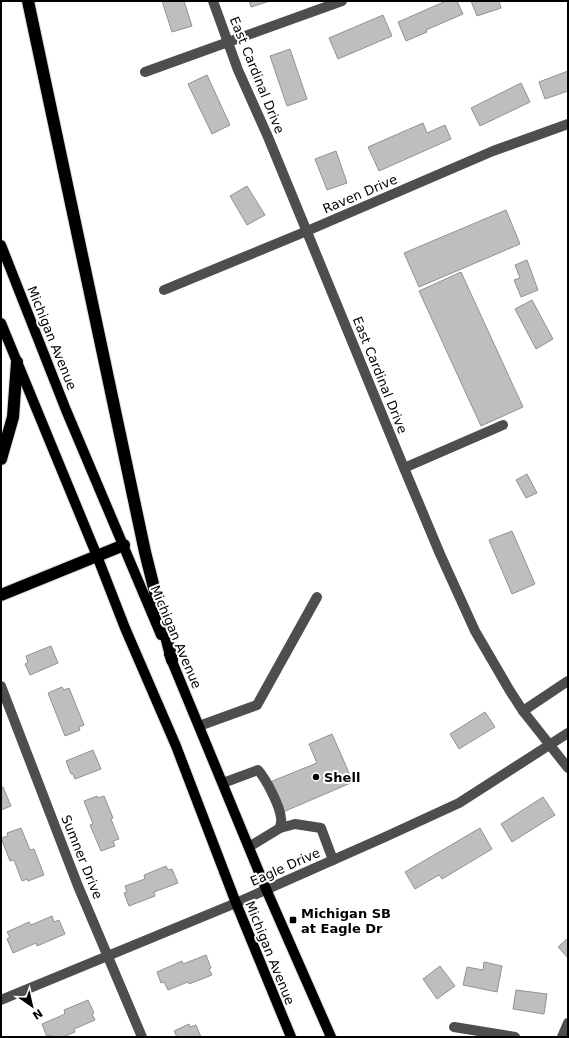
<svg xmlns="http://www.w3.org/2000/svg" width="569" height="1038" viewBox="0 0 569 1038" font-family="'DejaVu Sans',sans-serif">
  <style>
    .building { fill: #bebebe; stroke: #929292 }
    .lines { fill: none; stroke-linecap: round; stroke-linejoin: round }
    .major-casing { stroke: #dbdbdb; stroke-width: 12 }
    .highway-casing { stroke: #dbdbdb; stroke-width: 14 }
    .minor { stroke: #4e4e4e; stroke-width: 10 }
    .major { stroke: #000; stroke-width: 10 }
    .highway { stroke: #000; stroke-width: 12 }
    .poi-dot { fill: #000; stroke: #fff; stroke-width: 1.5 }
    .labels { text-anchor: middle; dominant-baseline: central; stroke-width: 4; stroke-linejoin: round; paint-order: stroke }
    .street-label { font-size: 13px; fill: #000; stroke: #fff }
    .poi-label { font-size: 13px; font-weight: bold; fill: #000; stroke: #fff; text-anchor: start }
  </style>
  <rect width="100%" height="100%" fill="#fff"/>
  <g class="building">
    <polygon points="162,1 184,1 192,26 172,32"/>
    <polygon points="249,1 270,1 251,7"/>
    <polygon points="446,1 457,1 463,14 426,30 427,32 406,41 398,22"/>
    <polygon points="471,1 499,1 501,8 477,16"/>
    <polygon points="383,15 392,36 338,59 329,38"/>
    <polygon points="290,49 307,99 287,106 270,56"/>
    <polygon points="568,71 568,91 545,99 539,82"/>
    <polygon points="207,75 230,125 212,134 188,84"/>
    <polygon points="521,83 530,102 480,126 471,108"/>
    <polygon points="423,123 427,133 445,125 451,139 379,171 368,147"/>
    <polygon points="336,151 347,183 327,190 315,159"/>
    <polygon points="247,186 265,215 247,225 230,196"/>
    <polygon points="506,210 520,244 419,287 404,253"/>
    <polygon points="527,260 538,290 521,297 514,280 520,278 515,265"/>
    <polygon points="461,272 523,407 481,426 419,291"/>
    <polygon points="532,300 553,339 536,349 515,309"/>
    <polygon points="527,474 537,493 526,498 516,480"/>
    <polygon points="512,531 535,584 512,594 489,540"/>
    <polygon points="51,646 58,663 30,675 25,664 28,662 26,656"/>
    <polygon points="62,687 64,690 69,688 84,725 79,727 80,730 65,736 48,693"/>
    <polygon points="485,712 495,727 459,749 450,734"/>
    <polygon points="332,734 353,782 283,812 270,782 317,763 309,744"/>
    <polygon points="93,750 101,769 75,779 73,774 71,774 66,761"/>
    <polygon points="3,787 11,806 1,810 1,788"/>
    <polygon points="97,796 98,798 104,796 113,818 111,819 119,839 113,841 115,846 101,851 90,825 93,824 84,801"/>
    <polygon points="543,797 555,815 512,842 501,824"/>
    <polygon points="21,828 30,850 34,849 44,875 28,881 27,879 22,881 14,860 10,861 1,838 8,836 7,833"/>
    <polygon points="480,828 492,849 442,879 439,875 415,889 405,872"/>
    <polygon points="166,866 168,870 172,869 178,883 154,892 155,896 129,906 124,893 127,892 125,886 145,879 144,875"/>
    <polygon points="52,916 54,922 59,920 65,934 37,946 36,943 13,953 7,939 10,937 7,932 29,922 31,925"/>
    <polygon points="568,938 568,958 558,947"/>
    <polygon points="206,955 211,968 209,969 212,975 189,984 188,982 168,990 164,982 161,983 157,972 182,961 183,964"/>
    <polygon points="484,962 502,966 497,992 463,985 467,967 483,970"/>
    <polygon points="440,966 455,986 437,999 423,979"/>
    <polygon points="516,990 547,994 544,1014 513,1009"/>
    <polygon points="88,1000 94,1013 92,1014 95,1020 74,1029 75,1032 63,1037 51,1037 50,1035 47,1037 42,1024 65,1014 64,1010"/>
    <polygon points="189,1024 190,1027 196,1025 201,1037 177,1037 174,1031"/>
  </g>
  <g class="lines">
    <g class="major-casing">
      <g id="major">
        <polyline points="1,245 66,410 161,635"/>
        <polyline points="1,323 97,556 125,628 176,746 236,903 291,1037"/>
        <polyline points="169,654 266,889 331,1037"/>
      </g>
    </g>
    <g class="highway-casing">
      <g id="highway">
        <polyline points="28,1 145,552 172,660"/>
        <polyline points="1,459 13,417 17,362"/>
        <polyline points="1,595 124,545"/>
      </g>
    </g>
    <g class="minor">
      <polyline points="213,1 238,70 268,137 404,468 440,554 475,631 510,691 523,711 568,768"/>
      <polyline points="145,72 342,1"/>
      <polyline points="164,290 307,231 493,151 568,124"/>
      <polyline points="404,468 503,425"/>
      <polyline points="1,686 78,886 142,1037"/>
      <polyline points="523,711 568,681"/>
      <polyline points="199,726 257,705 317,597"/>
      <path d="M223 783 258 770C266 779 280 806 281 818 282 821 280 825 280 828L249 847"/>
      <polyline points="280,828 295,824 321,828 333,860"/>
      <polyline points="1,1000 236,903 385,837 459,803 568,733"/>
      <polyline points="454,1027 515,1037"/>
      <polyline points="562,1037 568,1023"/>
    </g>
    <use href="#major" class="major"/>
    <use href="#highway" class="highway"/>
  </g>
  <g class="poi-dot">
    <circle cx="316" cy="777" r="4"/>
    <rect x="289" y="916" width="8" height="8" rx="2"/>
  </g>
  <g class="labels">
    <g class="street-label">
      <text transform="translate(257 75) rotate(68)">East Cardinal Drive</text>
      <text transform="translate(360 194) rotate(-23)">Raven Drive</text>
      <text transform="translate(52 338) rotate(68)">Michigan Avenue</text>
      <text transform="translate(380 375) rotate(68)">East Cardinal Drive</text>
      <text transform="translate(176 637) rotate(67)">Michigan Avenue</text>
      <text transform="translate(82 857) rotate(68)">Sumner Drive</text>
      <text transform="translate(285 867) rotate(-24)">Eagle Drive</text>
      <text transform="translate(270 953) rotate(68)">Michigan Avenue</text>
    </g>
    <g class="poi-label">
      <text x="324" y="777">Shell</text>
      <text x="301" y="913">Michigan SB<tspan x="301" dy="15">at Eagle Dr</tspan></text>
    </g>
  </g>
  <rect width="569" height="1038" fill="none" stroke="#000000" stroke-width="4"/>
  <g transform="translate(32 1006) rotate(146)" stroke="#ffffff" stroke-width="3" paint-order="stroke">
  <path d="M0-3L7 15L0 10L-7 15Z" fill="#000000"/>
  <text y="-6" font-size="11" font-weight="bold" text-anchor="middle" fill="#000000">N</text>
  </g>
</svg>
